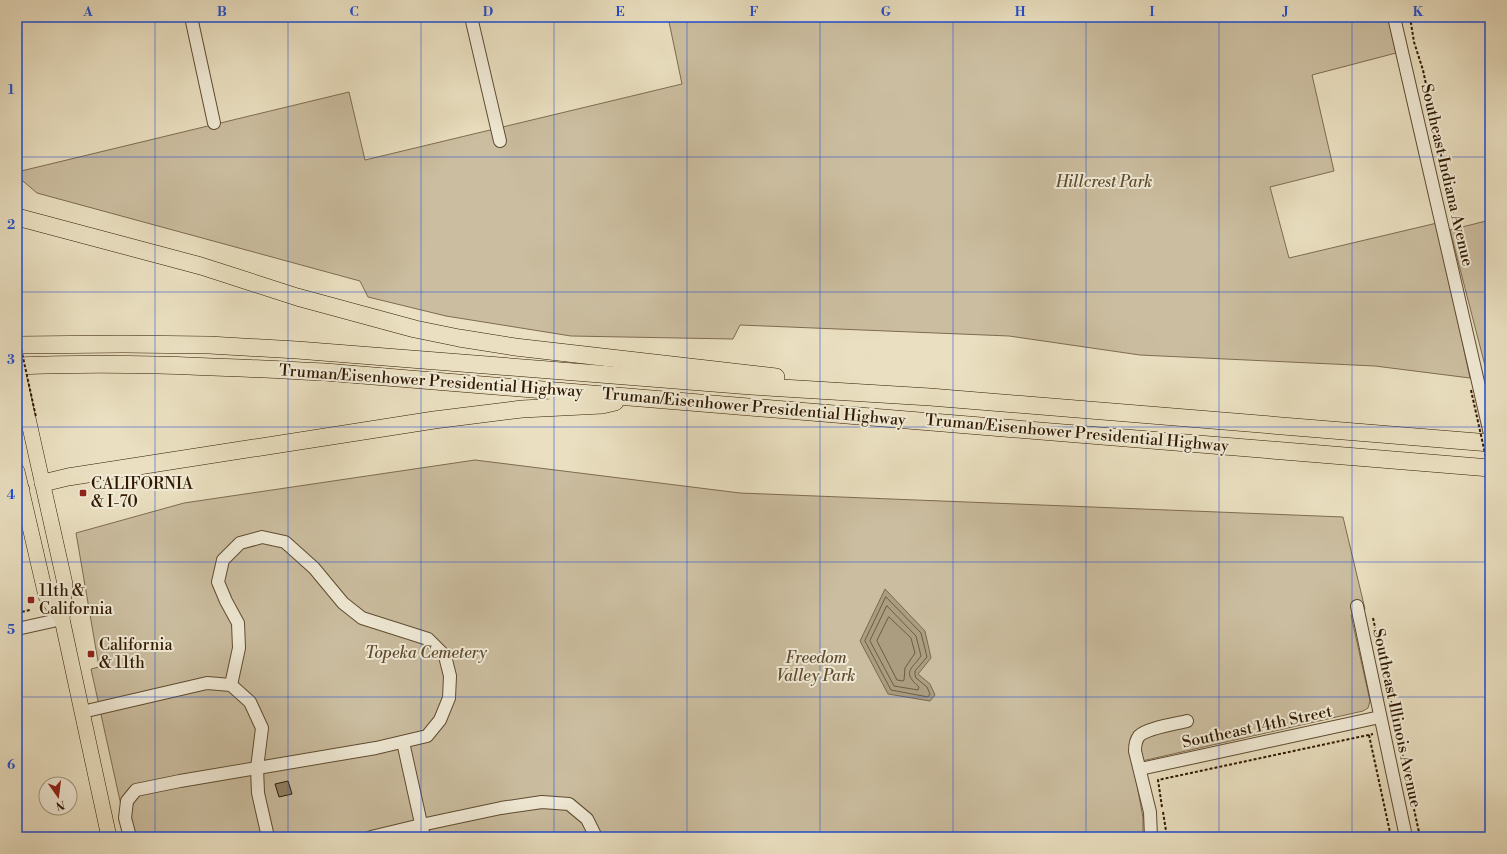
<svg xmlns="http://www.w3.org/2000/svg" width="1507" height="854" viewBox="0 0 1507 854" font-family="'Libre Bodoni',serif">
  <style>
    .green { fill: #cbbea0; stroke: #7e6c50 }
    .water { fill: #ab9d80; stroke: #7a694d }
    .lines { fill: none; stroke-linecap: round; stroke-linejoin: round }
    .shore { stroke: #6e5c40; stroke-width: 1 }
    .building { fill: #918165; stroke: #311a01 }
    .minor-casing { stroke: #5f4c31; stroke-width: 14 }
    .major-casing { stroke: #311a01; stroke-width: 16 }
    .highway-casing { stroke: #311a01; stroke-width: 18 }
    .path { stroke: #311a01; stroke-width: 2; stroke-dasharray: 3 2; stroke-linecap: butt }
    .minor { stroke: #f1ebd7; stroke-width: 12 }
    .major { stroke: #eae0c1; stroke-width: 15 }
    .highway { stroke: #eae0c1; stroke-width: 17 }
    .path-bridge { stroke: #311a01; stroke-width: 2; stroke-dasharray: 3 2; stroke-linecap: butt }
    .grid { fill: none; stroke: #1d4ed8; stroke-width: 1; stroke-opacity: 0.55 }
    .poi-dot { fill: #8f2418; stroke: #f1ebd7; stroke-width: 1.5 }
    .labels { text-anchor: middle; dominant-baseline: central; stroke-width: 4; stroke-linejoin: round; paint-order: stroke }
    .street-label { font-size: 16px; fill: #311a01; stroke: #f1ebd7 }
    .park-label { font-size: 16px; font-style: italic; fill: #5f4b31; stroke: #f1ebd7 }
    .poi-label { font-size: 16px; fill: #311a01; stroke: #f1ebd7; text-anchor: start }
    .neatline { fill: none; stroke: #1d4ed8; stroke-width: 1.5 }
    .grid-label { font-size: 13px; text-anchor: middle; font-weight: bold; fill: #1d4ed8 }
  </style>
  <rect width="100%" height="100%" fill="#eae0c1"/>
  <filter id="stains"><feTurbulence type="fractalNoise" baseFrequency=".005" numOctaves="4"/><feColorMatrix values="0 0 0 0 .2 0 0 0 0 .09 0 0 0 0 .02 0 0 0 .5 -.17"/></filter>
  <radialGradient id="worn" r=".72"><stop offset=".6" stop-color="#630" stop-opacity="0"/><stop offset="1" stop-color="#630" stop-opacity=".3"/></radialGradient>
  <g class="green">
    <polygon points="668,17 1160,17 1161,22 1182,17 1388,17 1396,53 1312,75 1334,171 1270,187 1289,258 1437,223 1470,378 1375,366 1140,355 1009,336 740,325 733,339 571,336 446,316 368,297 360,281 37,193 17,176 17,172 349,92 365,160 682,84"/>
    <polygon points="1490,220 1490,385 1450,230"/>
    <polygon points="475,460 740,493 1343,517 1365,609 1351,615 1370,701 1368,708 1363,711 1133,763 1143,818 1143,837 128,837 91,669 99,667 76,533 184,503"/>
  </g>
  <polygon class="water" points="885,589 925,631 931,658 918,674 930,684 935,695 930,701 888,694 860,641"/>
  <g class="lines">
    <g class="shore">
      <polygon points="886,597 921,633 927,657 915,671 915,675 916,678 927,687 930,694 928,697 891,690 865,641"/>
      <path d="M887 606 916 636 921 656C911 670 902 672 919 687L918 690 894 686 870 641Z"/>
      <polygon points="889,617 911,638 915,653 905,668 904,680 903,681 897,680 877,641"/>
    </g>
  </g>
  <polygon class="building" points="288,781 292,794 279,797 275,784"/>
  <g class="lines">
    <g class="minor-casing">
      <g id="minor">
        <polyline points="191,17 214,123"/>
        <polyline points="471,17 500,141"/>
        <polyline points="1394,17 1490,434"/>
        <polyline points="1357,606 1406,837"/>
        <polyline points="17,629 62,619"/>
        <polyline points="82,712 207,683 231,685 250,702 262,728 257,768 258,793 268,837"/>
        <polyline points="403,742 424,837"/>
        <polyline points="1140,769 1380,717"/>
        <polyline points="130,837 125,818 127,801 136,790 180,781 376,748 427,736 440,720 449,698 450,676 445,656 428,639 362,618 343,603 314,568 285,542 262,537 240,543 223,560 218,582 226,601 238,623 239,648 231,685"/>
        <polyline points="371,837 421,825 501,808 542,802 569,804 587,819 596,837"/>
        <path d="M1151 837 1150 812 1135 751C1135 746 1136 740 1139 736 1147 728 1176 724 1187 721"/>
      </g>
    </g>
    <g class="major-casing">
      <g id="major">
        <polyline points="17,369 65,584 62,619 109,837"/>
        <polyline points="17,471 46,596 62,619"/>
      </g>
    </g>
    <g class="highway-casing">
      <g id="highway">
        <polyline points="17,217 201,266 297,297 415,329 459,338 515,347 776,377"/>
        <polyline points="17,345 123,344 209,345 297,350 751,386 930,397 1490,443"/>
        <path d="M17 366C120 361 222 367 325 372L1490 468"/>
        <polyline points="43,483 68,477 434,420 522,409 602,405 615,402"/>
        <polyline points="17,491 21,490"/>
      </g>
    </g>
    <g class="path">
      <polyline points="1410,17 1414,42 1423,70 1453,213"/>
      <polyline points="17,613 30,610"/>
      <polyline points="1373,618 1420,837"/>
      <polyline points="1369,735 1391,837"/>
      <polyline points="1162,807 1158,780 1373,734"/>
      <polyline points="1163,812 1167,837"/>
    </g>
    <use href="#minor" class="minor"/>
    <use href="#major" class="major"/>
    <use href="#highway" class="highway"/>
    <g class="path-bridge">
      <polyline points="17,330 36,417"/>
      <polyline points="1471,390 1490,476"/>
    </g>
  </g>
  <path class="grid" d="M155 17V837M288 17V837M421 17V837M554 17V837M687 17V837M820 17V837M953 17V837M1086 17V837M1219 17V837M1352 17V837M17 157H1490M17 292H1490M17 427H1490M17 562H1490M17 697H1490"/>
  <g class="poi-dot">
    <rect x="79" y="489" width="8" height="8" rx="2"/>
    <rect x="27" y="596" width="8" height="8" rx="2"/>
    <rect x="87" y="650" width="8" height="8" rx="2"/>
  </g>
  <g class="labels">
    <g class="street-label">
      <text transform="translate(1447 175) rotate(77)">Southeast Indiana Avenue</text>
      <text transform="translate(431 381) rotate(4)">Truman/Eisenhower Presidential Highway</text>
      <text transform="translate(754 407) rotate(5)">Truman/Eisenhower Presidential Highway</text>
      <text transform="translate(1077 433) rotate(5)">Truman/Eisenhower Presidential Highway</text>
      <text transform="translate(1397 718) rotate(78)">Southeast Illinois Avenue</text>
      <text transform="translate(1257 727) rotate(-12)">Southeast 14th Street</text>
    </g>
    <g class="park-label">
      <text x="1104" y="182">Hillcrest Park</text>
      <text x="426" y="653">Topeka Cemetery</text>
      <text x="816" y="658">Freedom<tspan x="816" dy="18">Valley Park</tspan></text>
    </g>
    <g class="poi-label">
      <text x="91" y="484">CALIFORNIA<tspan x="91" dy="18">&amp; I-70</tspan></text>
      <text x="39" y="591">11th &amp;<tspan x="39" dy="18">California</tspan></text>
      <text x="99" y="645">California<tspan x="99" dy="18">&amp; 11th</tspan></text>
    </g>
  </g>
  <rect width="1507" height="854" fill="none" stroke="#eae0c1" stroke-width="44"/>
  <g transform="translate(58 796) rotate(166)"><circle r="19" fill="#f1ebd7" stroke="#a49781"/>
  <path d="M0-3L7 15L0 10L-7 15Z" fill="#8f2418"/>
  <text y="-6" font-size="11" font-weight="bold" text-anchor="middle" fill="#311a01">N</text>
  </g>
  <rect x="22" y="22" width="1463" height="810" class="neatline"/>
  <g class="grid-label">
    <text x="88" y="16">A</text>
    <text x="222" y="16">B</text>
    <text x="354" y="16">C</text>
    <text x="488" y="16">D</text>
    <text x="620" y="16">E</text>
    <text x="754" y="16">F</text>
    <text x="886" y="16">G</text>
    <text x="1020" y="16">H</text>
    <text x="1152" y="16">I</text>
    <text x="1286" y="16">J</text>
    <text x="1418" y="16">K</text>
    <text x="11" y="94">1</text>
    <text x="11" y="229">2</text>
    <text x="11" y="364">3</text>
    <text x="11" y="499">4</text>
    <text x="11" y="634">5</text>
    <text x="11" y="769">6</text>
  </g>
  <rect width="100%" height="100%" filter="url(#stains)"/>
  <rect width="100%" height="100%" fill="url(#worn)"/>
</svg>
